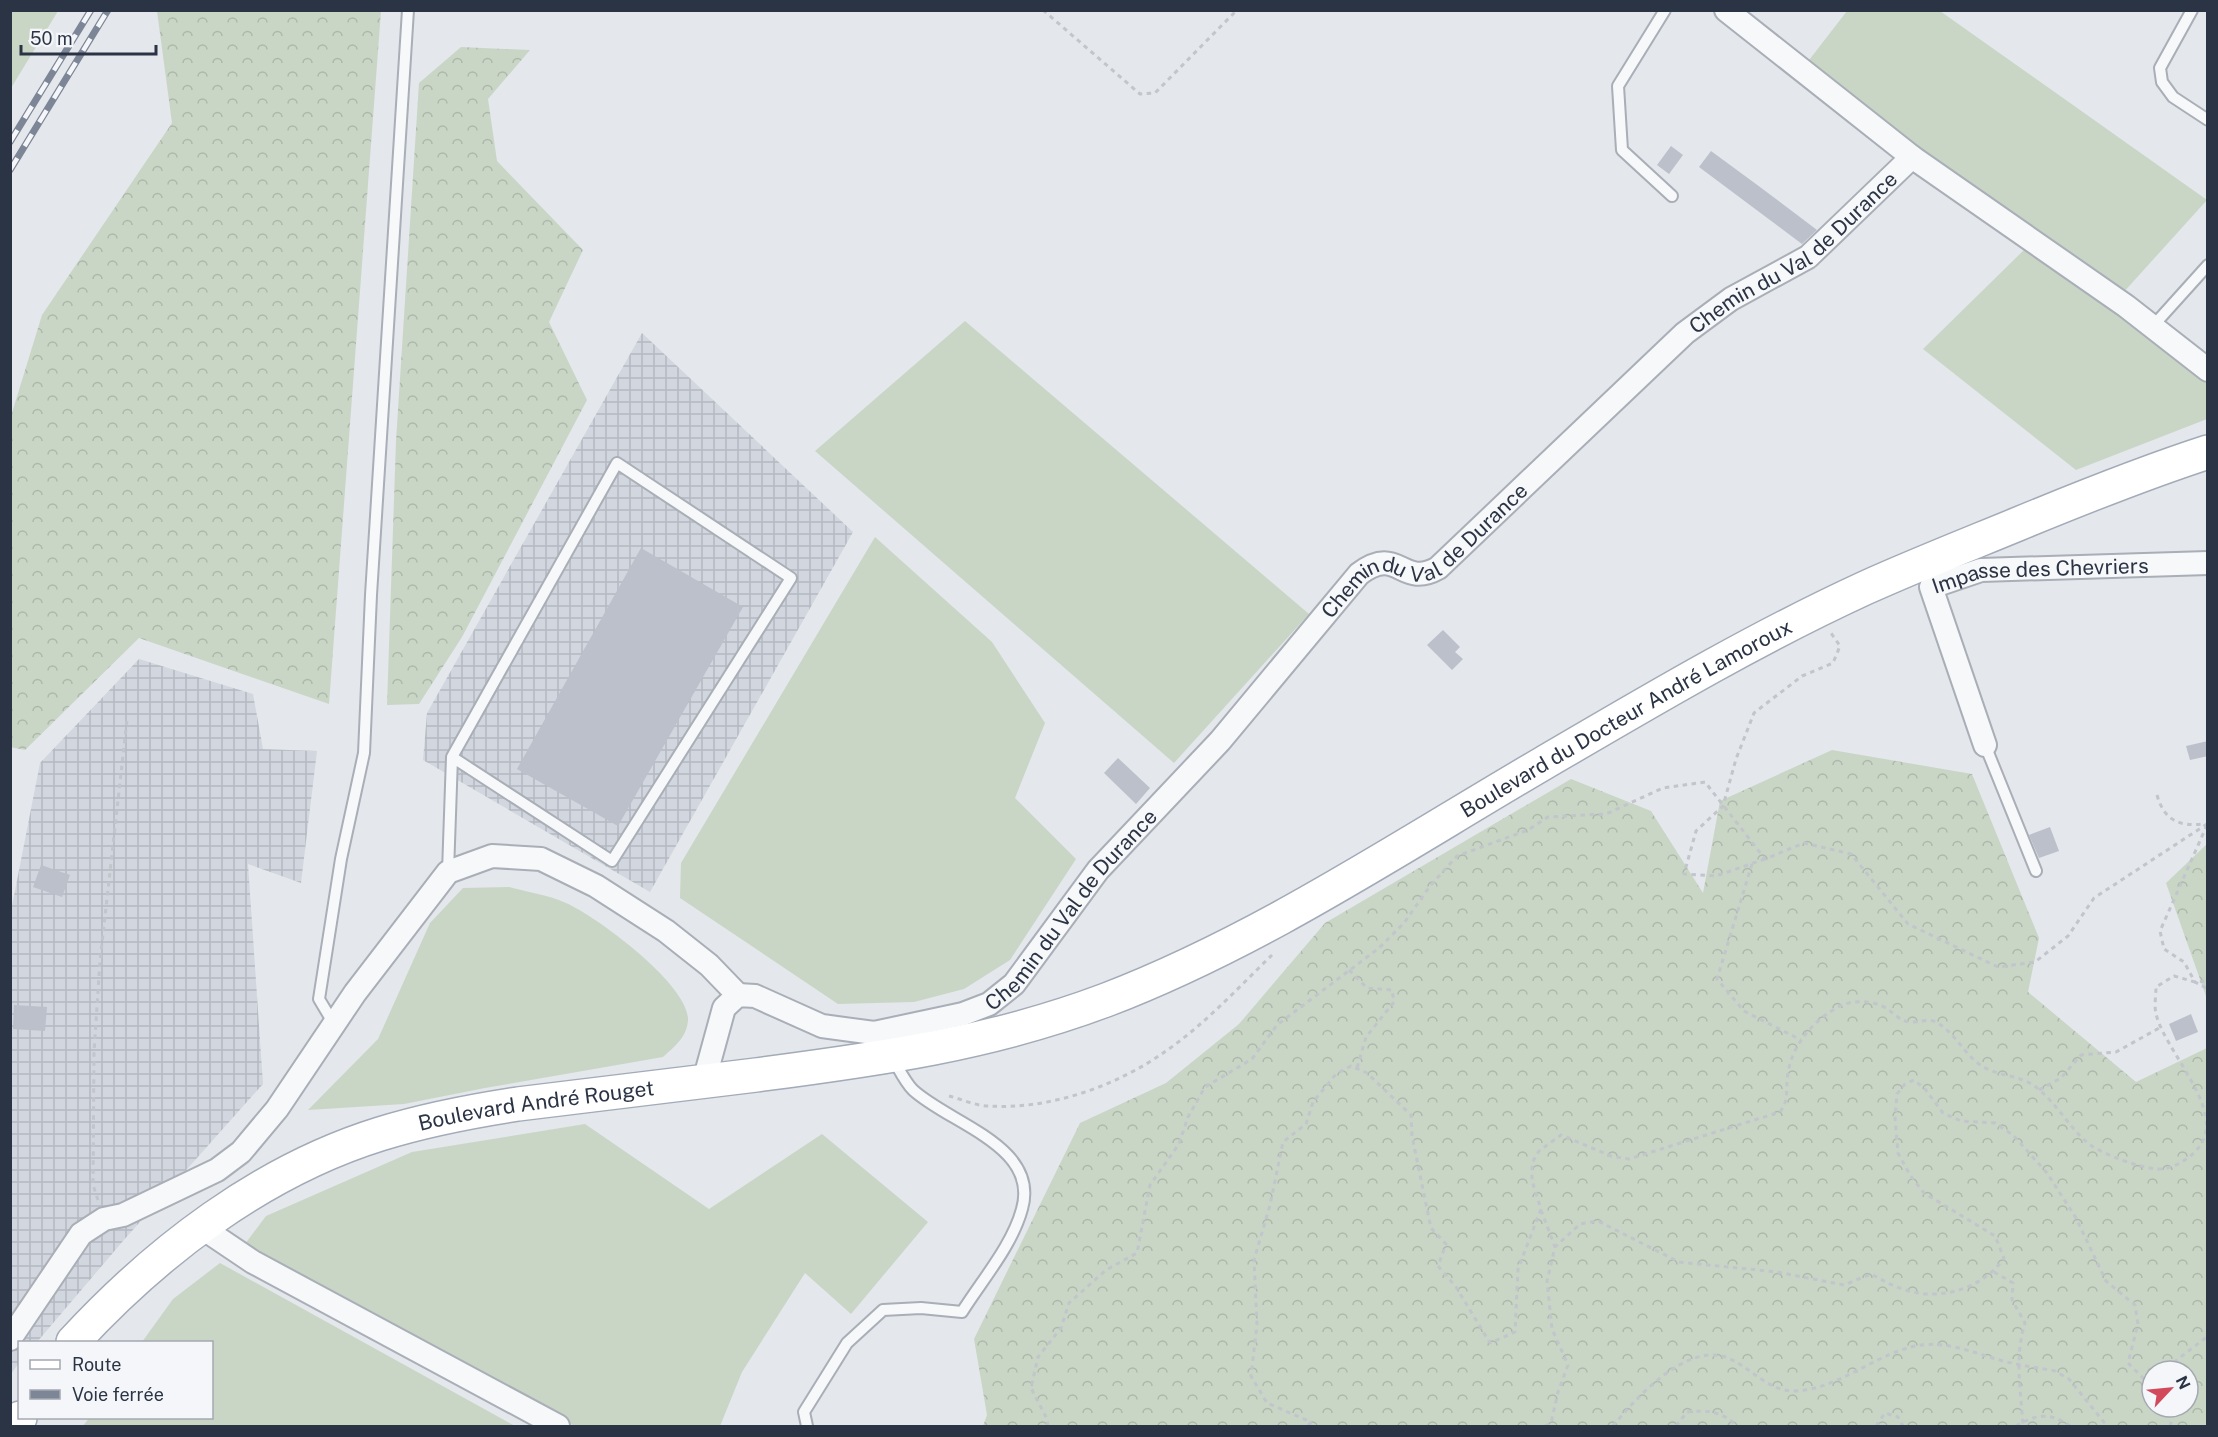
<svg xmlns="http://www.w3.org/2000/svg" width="2218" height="1437" viewBox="0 0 2218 1437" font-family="'Public Sans',sans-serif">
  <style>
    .industrial { fill: url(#industrial-grid) }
    .grass { fill: #c9d6c5 }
    .forest { fill: url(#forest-crowns); fill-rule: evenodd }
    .building { fill: #bbc0ca }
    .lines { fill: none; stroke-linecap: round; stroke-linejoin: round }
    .service-casing { stroke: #a9aeb7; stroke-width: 14 }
    .minor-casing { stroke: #a9aeb7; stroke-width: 26 }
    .primary-casing { stroke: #a3abb8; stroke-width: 36 }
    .path { stroke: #c2c5cb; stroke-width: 3; stroke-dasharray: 4.5 4.5; stroke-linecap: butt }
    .service { stroke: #f7f8fa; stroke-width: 10 }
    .minor { stroke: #f7f8fa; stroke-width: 22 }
    .primary { stroke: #fff; stroke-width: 33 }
    .rail-casing { stroke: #7d8696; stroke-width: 7 }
    .rail { stroke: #f4f6f9; stroke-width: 4.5; stroke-dasharray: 14; stroke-linecap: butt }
    .labels { text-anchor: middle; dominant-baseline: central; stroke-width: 5; stroke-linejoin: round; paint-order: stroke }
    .street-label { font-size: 21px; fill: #2b3445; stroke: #f4f6f9 }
  </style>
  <defs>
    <pattern id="industrial-grid" width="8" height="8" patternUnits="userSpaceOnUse" patternTransform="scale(1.5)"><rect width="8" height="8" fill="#d2d6de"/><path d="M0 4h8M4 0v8" fill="none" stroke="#b4b8c0"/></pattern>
    <pattern id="forest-crowns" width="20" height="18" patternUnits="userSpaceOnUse" patternTransform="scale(1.5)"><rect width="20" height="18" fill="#c9d6c5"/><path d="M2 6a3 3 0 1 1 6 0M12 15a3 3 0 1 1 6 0" fill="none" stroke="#adb8ab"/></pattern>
  </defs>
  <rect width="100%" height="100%" fill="#e4e7ec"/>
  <g class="industrial">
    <polygon points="642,333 853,532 650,892 423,760 427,713"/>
    <polygon points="139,659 253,694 263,749 317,751 301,883 248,864 263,1084 123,1241 37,1342 20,1342 19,1363 11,1374 11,911 40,763"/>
  </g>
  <g class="grass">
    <polygon points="11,10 58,11 11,88 10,11"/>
    <polygon points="1847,11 1940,11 2207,200 2122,294 1901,140 1806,64"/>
    <polygon points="2027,247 2207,379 2207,419 2076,470 1923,349"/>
    <polygon points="965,321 1309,614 1174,763 815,451"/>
    <polygon points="875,537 992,642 1045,723 1015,798 1076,859 1010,960 964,989 914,1002 838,1004 680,898 681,863"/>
    <path d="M509 887C527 892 549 895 566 903 596 916 691 986 688 1021 686 1038 675 1046 663 1057L485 1088 404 1104 308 1110 378 1039 430 923 463 888Z"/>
    <polygon points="585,1124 709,1209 822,1134 928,1222 851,1314 805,1273 742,1372 720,1426 574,1426 245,1244 266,1216 412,1152"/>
    <polygon points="220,1263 515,1426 83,1426 89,1418 212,1418 212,1342 142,1342 173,1299"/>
  </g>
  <g class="forest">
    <polygon points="157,11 381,11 329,704 139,638 25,750 10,747 11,416 42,315 172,123"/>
    <polygon points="461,47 530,50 488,99 497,161 583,250 549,322 587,400 462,637 419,704 387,705 396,441 419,83"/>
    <path d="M1832 750 1972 774 2039 938 2028 992 2136 1082 2207 1048V1426H983L987 1415 974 1339 1080 1123 1166 1083 1239 1024 1325 923 1571 779 1651 811 1703 893 1720 801ZM2152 1371H2188V1407H2152Z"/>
    <polygon points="2207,844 2207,999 2166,883"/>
  </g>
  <g class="building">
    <polygon points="1671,146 1683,155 1669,174 1657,165"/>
    <polygon points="1711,151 1760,187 1817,230 1802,244 1699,167"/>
    <polygon points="641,548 743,607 618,826 517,769"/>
    <polygon points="1443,630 1460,647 1455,652 1463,659 1452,670 1427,645"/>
    <polygon points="2208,741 2208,756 2190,760 2186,746"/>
    <polygon points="1118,758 1150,788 1136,804 1104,773"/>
    <polygon points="2050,827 2059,851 2039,858 2029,835"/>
    <polygon points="41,865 70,875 62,897 33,887"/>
    <polygon points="14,1005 47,1007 45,1031 13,1029"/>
    <polygon points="2191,1014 2198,1032 2176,1041 2169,1024"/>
  </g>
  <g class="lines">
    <g class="service-casing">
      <g id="service">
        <polyline points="1665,10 1618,86 1622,150 1672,196"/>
        <polyline points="2192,10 2160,68 2162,82 2173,97 2208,120"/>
        <polyline points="2153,326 2208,265"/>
        <polyline points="1985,745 2036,871"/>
        <polyline points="448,872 452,757 612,861 791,578 617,463 452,757"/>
        <polyline points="334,1024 319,999 341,859 364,753 371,595 408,10"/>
        <path d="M807 1426 804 1412 847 1343 883 1310 921 1308 962 1312C982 1280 1012 1246 1022 1209 1040 1146 950 1124 913 1090 905 1082 899 1069 893 1059"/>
      </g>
    </g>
    <g class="minor-casing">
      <g id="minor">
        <polyline points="1726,10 1912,157"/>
        <path id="s1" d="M1985 745 1931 587 1981 570 2208 563"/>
        <path id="s2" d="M704 1081 724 1008 738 995 755 996 822 1026 874 1033 963 1014 989 1004 1014 984 1098 870 1220 741 1359 574C1399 544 1401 589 1438 568L1685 333 1731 299 1808 257 1912 157 2126 306 2208 370"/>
        <polyline points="201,1227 253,1262 558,1426"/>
        <polyline points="10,1339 81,1234 104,1219 123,1215 217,1170 241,1152 277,1109 355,993 448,872 492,856 541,859 596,886 666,931 709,965 738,995"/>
      </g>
    </g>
    <g class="primary-casing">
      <g id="primary">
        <path id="s3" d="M73 1342C156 1252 261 1171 380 1134 425 1120 472 1111 518 1104 598 1094 677 1084 756 1075 879 1059 989 1044 1106 1000 1260 941 1400 847 1542 764 1648 702 1754 639 1865 588 1916 565 1967 545 2018 524 2081 498 2143 473 2208 452"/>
        <polyline points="14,1426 20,1418"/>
      </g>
    </g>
    <g class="path">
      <polyline points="1043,10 1140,94 1155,93 1237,10"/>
      <path d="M2157 795C2164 820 2179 827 2204 824"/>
      <polyline points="2207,825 2160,931 2164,949 2184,962 2195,982 2208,989"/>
      <polyline points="1765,859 1716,876 1684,874 1696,831 1723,806 1736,759 1754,713 1802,676 1833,663 1840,646 1831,633"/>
      <polyline points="1752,864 1717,979 1744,1011 1801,1040"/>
      <polyline points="1349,970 1367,988 1392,990 1394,1002 1366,1037 1357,1068"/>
      <polyline points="2039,1090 2061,1078 2081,1055 2116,1052 2161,1027"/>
      <path d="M949 1096C961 1099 976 1106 989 1106 1049 1110 1117 1086 1166 1051 1205 1024 1238 988 1272 955"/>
      <polyline points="98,1200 93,1185 94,1052 100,961 127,720"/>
      <polyline points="1541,1210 1555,1247"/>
      <path d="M1994 1272 2013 1283 2012 1300 2025 1323C2014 1358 2021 1390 2023 1426"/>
      <polyline points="2174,1371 2173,1363 2208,1336"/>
      <polyline points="1048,1426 1047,1419 1031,1388 1038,1357 1061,1328 1069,1303 1106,1270 1137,1253 1150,1185 1179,1144 1188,1117 1205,1087 1252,1059 1277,1025 1379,948 1404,923 1430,886 1457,856 1528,830 1548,817 1606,814 1663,788 1705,782 1765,859 1804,843 1851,854 1908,924 1998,967 2035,962 2068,936 2094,898 2207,824"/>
      <path d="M1309 1426 1311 1422 1267 1403 1251 1376 1257 1325 1254 1260 1270 1205 1283 1142 1306 1124 1313 1102 1336 1074 1351 1066 1367 1073 1411 1115 1412 1136 1431 1228 1446 1244 1438 1266 1456 1287 1490 1343 1515 1332 1518 1269 1541 1209 1532 1181V1163L1539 1151 1561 1135 1611 1156 1629 1159 1780 1112C1790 1099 1785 1088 1788 1073 1792 1045 1813 1021 1838 1007 1851 1000 1869 1000 1882 1006 1892 1010 1897 1020 1909 1022 1918 1023 1928 1018 1936 1022 1956 1033 1964 1055 1982 1066 1997 1076 2018 1075 2033 1085 2056 1101 2068 1127 2089 1144 2102 1154 2140 1168 2157 1169 2174 1170 2198 1155 2204 1138 2218 1102 2165 1050 2156 1014 2154 1006 2156 995 2156 987L2174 976 2195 982 2208 981"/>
      <path d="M1545 1426 1551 1423 1558 1392 1568 1365 1552 1329 1547 1281 1555 1247 1580 1224 1598 1221 1679 1262 1777 1272 1844 1285 1871 1274C1881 1279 1890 1285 1900 1288 1937 1303 1983 1289 2004 1258L1995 1236 1924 1193 1910 1175 1898 1153 1895 1118 1897 1094 1905 1084 1914 1080 1925 1089 1943 1113 1961 1121 1995 1123 2013 1135 2047 1173 2076 1218 2106 1281 2135 1305 2138 1324 2128 1363 2152 1387"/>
      <path d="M1613 1426C1635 1399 1687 1341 1728 1358 1752 1368 1768 1392 1796 1391 1837 1389 1872 1357 1911 1347 1940 1339 1969 1351 1996 1359 2015 1365 2035 1367 2055 1371L2069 1379 2107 1426"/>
      <path d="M1676 1426 1687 1412C1708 1410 1721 1411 1737 1426"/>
      <polyline points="1876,1426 1885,1413 1898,1417 1903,1426"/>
      <path d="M2016 1426C2036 1414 2051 1412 2070 1426"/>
      <polyline points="2170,1426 2176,1407"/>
    </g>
    <use href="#service" class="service"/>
    <use href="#minor" class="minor"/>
    <use href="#primary" class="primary"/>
    <g class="rail-casing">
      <g id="rail">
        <polyline points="10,142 91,10"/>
        <polyline points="10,170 108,10"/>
      </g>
    </g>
    <use href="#rail" class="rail"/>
  </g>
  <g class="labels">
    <g class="street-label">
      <text stroke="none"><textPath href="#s2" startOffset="1486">Chemin du Val de Durance</textPath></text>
      <text stroke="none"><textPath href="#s2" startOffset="1000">Chemin du Val de Durance</textPath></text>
      <text stroke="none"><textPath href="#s1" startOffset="278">Impasse des Chevriers</textPath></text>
      <text stroke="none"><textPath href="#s3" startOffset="1707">Boulevard du Docteur André Lamoroux</textPath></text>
      <text stroke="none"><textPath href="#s2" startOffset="482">Chemin du Val de Durance</textPath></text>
      <text stroke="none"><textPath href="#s3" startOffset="534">Boulevard André Rouget</textPath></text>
    </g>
  </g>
  <rect width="2218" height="1437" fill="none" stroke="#2b3445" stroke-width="24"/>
  <rect x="18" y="1341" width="195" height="78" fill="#f4f6f9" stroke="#a4a8b1" stroke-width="1.5"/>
  <rect x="30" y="1360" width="30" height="9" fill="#ffffff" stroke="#a4a8b1" stroke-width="1.5"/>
  <text x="72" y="1371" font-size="18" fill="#2b3445">Route</text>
  <rect x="30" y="1390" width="30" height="9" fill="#7d8696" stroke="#a4a8b1" stroke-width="1.5"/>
  <text x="72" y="1401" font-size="18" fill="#2b3445">Voie ferrée</text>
  <g transform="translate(2170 1389) rotate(64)"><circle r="28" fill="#f4f6f9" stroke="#a4a8b1" stroke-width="1.5"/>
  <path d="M0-4.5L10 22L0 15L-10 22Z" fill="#d1495b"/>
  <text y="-9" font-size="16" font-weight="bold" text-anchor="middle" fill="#2b3445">N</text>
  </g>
  <path d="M21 45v9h135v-9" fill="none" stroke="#2b3445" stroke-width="3"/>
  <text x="30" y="45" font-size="18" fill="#2b3445" stroke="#f4f6f9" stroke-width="4.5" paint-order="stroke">50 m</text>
</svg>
